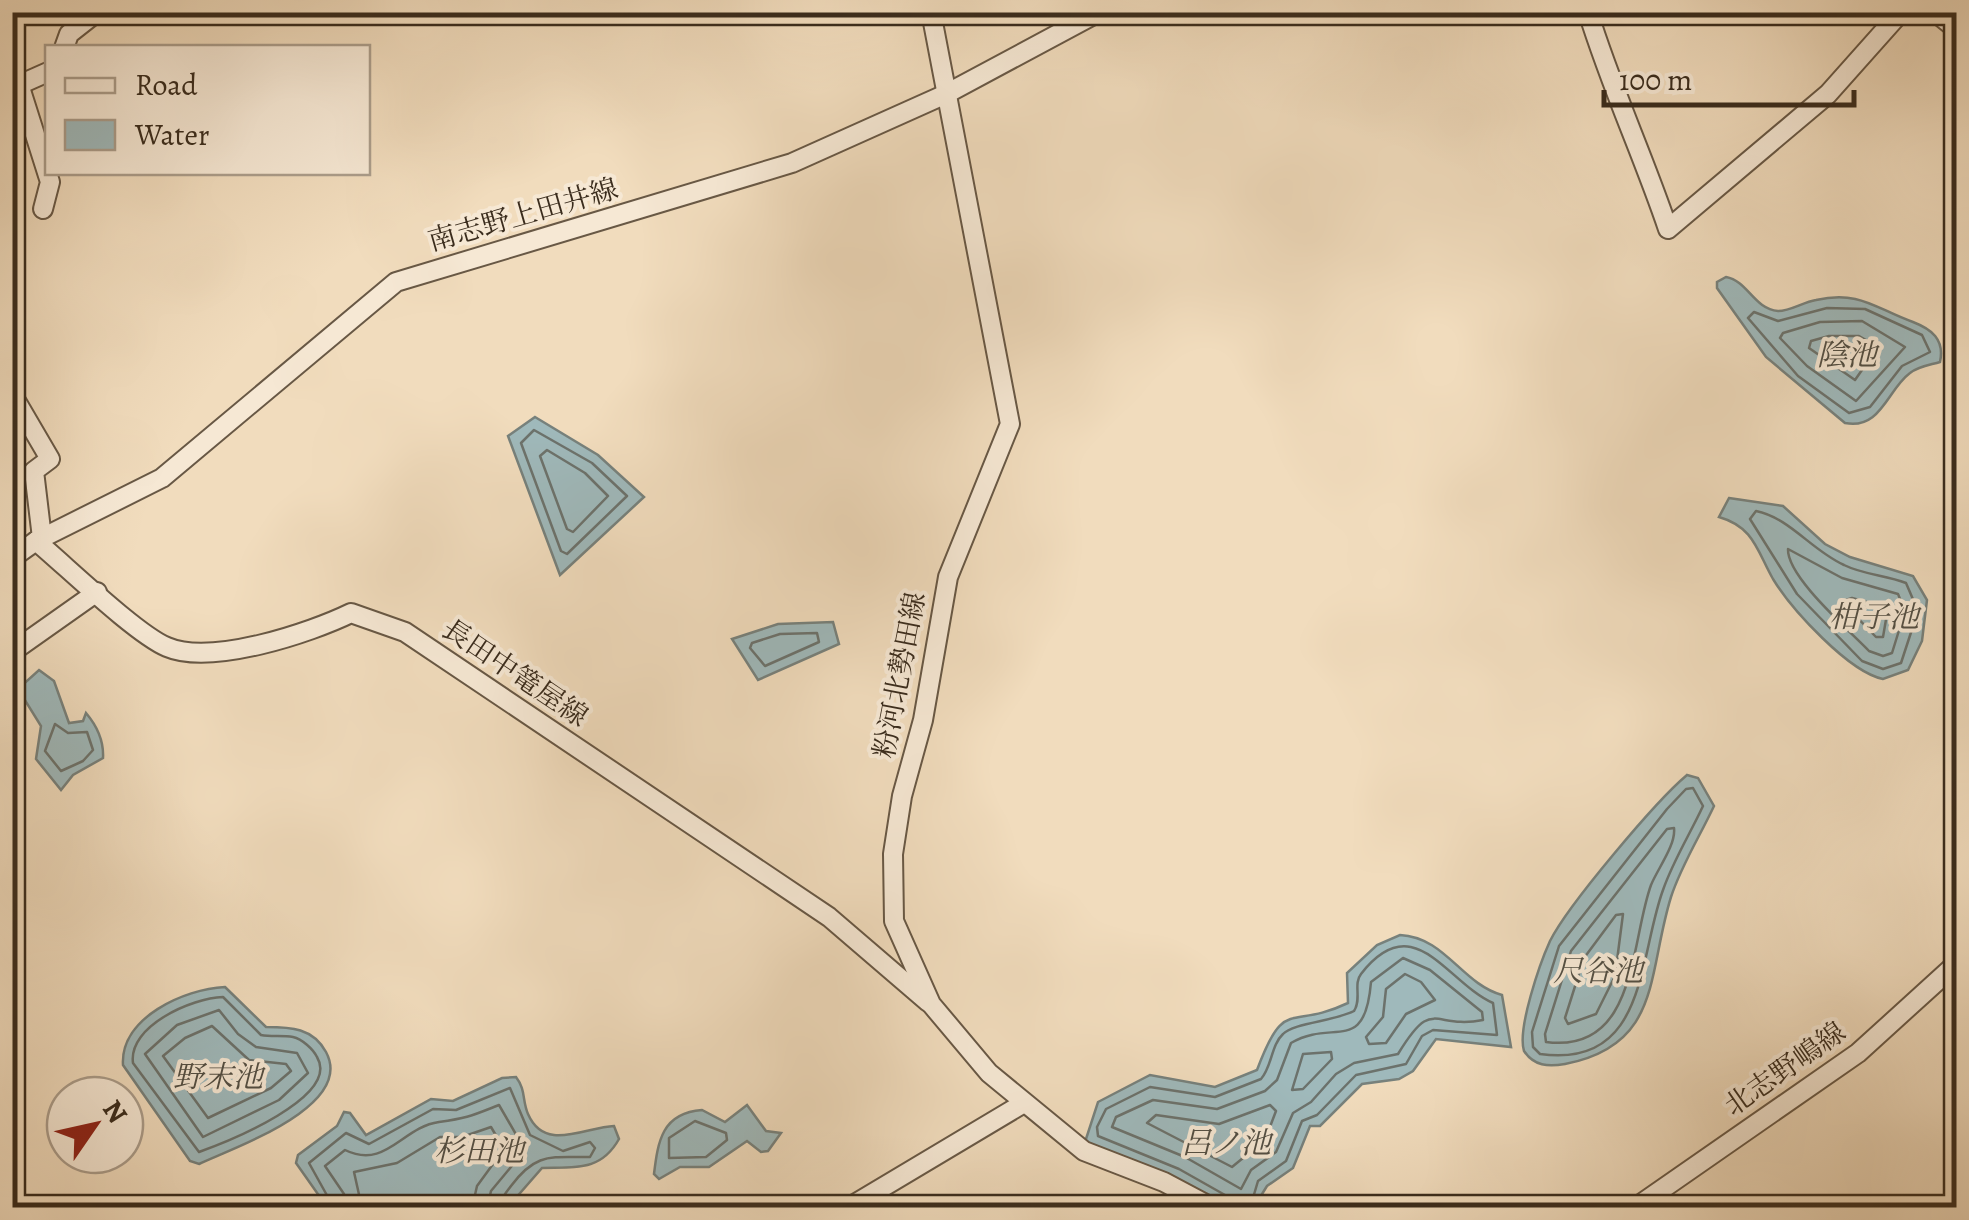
<svg xmlns="http://www.w3.org/2000/svg" width="1969" height="1220" viewBox="0 0 1969 1220" font-family="Alegreya,'Noto Serif JP',serif">
  <style>
    .water { fill: #9fb9bb; stroke: #77817c; stroke-width: 2.5 }
    .lines { fill: none; stroke-linecap: round; stroke-linejoin: round }
    .shore { stroke: #6c726c; stroke-width: 2.5 }
    .minor-casing { stroke: #685845; stroke-width: 22 }
    .minor { stroke: #f6e8d4; stroke-width: 18 }
    .labels { text-anchor: middle; dominant-baseline: central; stroke-width: 8; stroke-linejoin: round; paint-order: stroke }
    .street-label { font-size: 28px; fill: #3a2c1d; stroke: #f6e8d4 }
    .water-label { font-size: 30px; font-style: italic; fill: #534f44; stroke: #f6e8d4 }
  </style>
  <rect width="100%" height="100%" fill="#f1dcbd"/>
  <filter id="stains"><feTurbulence type="fractalNoise" baseFrequency=".002" numOctaves="4"/><feColorMatrix values="0 0 0 0 .2 0 0 0 0 .09 0 0 0 0 .02 0 0 0 .5 -.17"/></filter>
  <radialGradient id="worn" r=".72"><stop offset=".6" stop-color="#630" stop-opacity="0"/><stop offset="1" stop-color="#630" stop-opacity=".3"/></radialGradient>
  <g class="water">
    <path d="M1726 277C1748 281 1754 309 1778 311 1791 311 1803 302 1816 300 1860 290 1876 309 1913 322 1931 329 1945 339 1940 362 1930 365 1919 366 1910 373 1887 390 1881 430 1845 423L1766 357 1717 288V282Z"/>
    <polygon points="535,417 598,455 644,497 560,575 508,436"/>
    <path d="M1729 498 1783 506 1825 544 1850 557 1913 576 1927 600 1922 641 1908 670 1883 679C1849 672 1792 610 1773 579 1757 551 1754 527 1719 517Z"/>
    <polygon points="833,622 839,644 758,680 732,639 778,624"/>
    <path d="M39 670 54 681 69 723 83 721 86 713C97 726 104 740 103 758L73 775 61 790 36 759 41 726 18 689Z"/>
    <path d="M1687 775 1698 778 1714 806C1700 836 1681 866 1671 897 1647 974 1662 1045 1565 1064 1548 1067 1534 1066 1524 1051 1517 1029 1540 963 1550 941 1568 905 1656 801 1687 775Z"/>
    <path d="M1400 935C1445 937 1462 984 1502 995L1511 1047 1436 1039 1413 1071 1399 1079 1362 1084 1320 1126H1310L1293 1168 1267 1186 1254 1207H1228L1175 1178 1085 1142 1098 1102 1150 1075 1215 1087 1257 1070C1285 995 1289 1031 1348 1003L1347 973 1377 945Z"/>
    <path d="M225 987 266 1027C291 1027 313 1028 326 1052 355 1106 235 1147 199 1164L190 1161 123 1065C120 1018 184 989 225 987Z"/>
    <path d="M516 1077C526 1090 522 1100 528 1114 545 1153 585 1127 614 1126L619 1139C601 1171 577 1167 542 1168L507 1208 327 1207 296 1163 298 1155 337 1126 344 1112 350 1113 366 1135 431 1099 453 1101 502 1078Z"/>
    <path d="M747 1105 766 1131 781 1133 768 1151 761 1152 747 1141 709 1167H680L659 1179 654 1174C658 1141 662 1113 702 1110L725 1122Z"/>
  </g>
  <g class="lines">
    <g class="shore">
      <polygon points="1827,308 1865,309 1922,335 1930,352 1902,366 1870,407 1849,413 1798,376 1748,318 1754,312 1778,321"/>
      <polygon points="1862,321 1905,347 1856,401 1807,366 1780,338 1783,333 1820,322"/>
      <polygon points="1829,336 1859,336 1878,347 1855,380 1809,348 1811,341"/>
      <polygon points="534,430 592,463 627,496 567,554 561,551 521,443"/>
      <polygon points="547,450 585,473 608,496 573,532 567,529 540,456"/>
      <path d="M1756 511C1790 518 1811 550 1844 565 1864 575 1886 575 1906 583L1918 611 1901 663 1883 669 1862 661 1797 594 1750 519Z"/>
      <path d="M1788 549 1842 578 1898 594 1905 611 1892 653 1883 656 1869 651C1849 630 1787 577 1788 549Z"/>
      <polygon points="1852,598 1888,608 1883,637 1876,637 1846,606 1846,600"/>
      <polygon points="817,633 819,642 765,666 750,648 752,643 780,634"/>
      <polygon points="55,724 68,733 87,732 93,750 83,761 61,771 45,751"/>
      <path d="M1693 788 1703 806C1690 834 1673 861 1663 890 1638 958 1647 1069 1540 1054L1533 1047 1532 1032 1559 946 1667 809 1686 789Z"/>
      <path d="M1674 828C1676 845 1658 868 1651 885 1630 943 1637 1054 1546 1042L1545 1034 1571 951 1667 829Z"/>
      <polygon points="1623,914 1615,976 1596,1014 1568,1024 1565,1018 1584,958 1616,915"/>
      <path d="M1403 958 1430 970 1482 1012 1483 1020C1432 1030 1434 995 1398 1054L1354 1063 1336 1074 1311 1102 1293 1113 1276 1152 1251 1170 1241 1189 1185 1157 1112 1127 1116 1117 1153 1100 1217 1109 1265 1091 1277 1080 1291 1043C1333 1018 1365 1056 1371 982Z"/>
      <polygon points="1405,974 1421,982 1435,1000 1406,1014 1386,1043 1369,1044 1366,1037 1383,1017 1386,989"/>
      <path d="M223 997 261 1035C271 1037 283 1035 293 1037 302 1039 313 1049 317 1057 341 1097 227 1142 199 1152L133 1063C128 1026 192 998 223 997Z"/>
      <polygon points="219,1010 238,1034 256,1047 297,1053 308,1073 279,1100 203,1137 145,1054 177,1025"/>
      <polygon points="212,1026 249,1060 286,1064 291,1071 271,1088 208,1118 163,1056 185,1038"/>
      <polygon points="1331,1052 1332,1059 1303,1089 1292,1090 1303,1054"/>
      <polygon points="1270,1105 1276,1111 1265,1140 1232,1167 1147,1123 1156,1115 1219,1124"/>
      <polygon points="695,1121 726,1133 727,1140 706,1157 669,1158 669,1138"/>
      <path d="M334 1208 309 1163 346 1133 369 1144 433 1109 456 1110 510 1088 530 1135 563 1151 590 1142 595 1148 590 1157C552 1158 537 1151 511 1186 505 1194 501 1198 500 1208"/>
      <path d="M347 1208 344 1194 325 1166 345 1150C386 1170 402 1127 439 1122 468 1118 471 1116 499 1105L525 1150 491 1191 487 1208"/>
      <polyline points="362,1208 354,1172 397,1163 440,1137 462,1137 491,1127 504,1149 477,1186 472,1208"/>
      <path d="M1229 1208 1225 1195 1179 1169 1098 1136 1097 1127 1106 1109 1150 1087 1215 1097 1261 1079C1272 1067 1271 1045 1283 1034 1293 1023 1335 1021 1354 1011 1362 999 1353 984 1361 974 1414 906 1446 982 1493 1003L1497 1035 1433 1030 1422 1036 1406 1064 1356 1075 1317 1115 1302 1121 1286 1161 1258 1181 1250 1208"/>
    </g>
    <g class="minor-casing">
      <g id="minor">
        <polyline points="931,12 1010,424 948,577 923,720 902,796 893,854 894,921 931,1004 989,1073 1084,1151 1164,1182 1213,1208"/>
        <path d="M1588 12C1611 87 1643 155 1668 229L1828 94 1901 12"/>
        <polyline points="1935,12 1956,29"/>
        <polyline points="64,48 69,34 97,12"/>
        <polyline points="12,62 50,182 43,209"/>
        <polyline points="21,84 48,72"/>
        <polyline points="12,394 50,459 34,471 42,538"/>
        <path d="M36 541C66 566 136 634 167 647 211 666 310 633 351 613L405 632 829 917 928 1002"/>
        <polyline points="12,558 36,541 162,478 396,282 792,163 946,94 1099,12"/>
        <polyline points="12,652 97,592"/>
        <polyline points="848,1208 1024,1103"/>
        <polyline points="1635,1208 1858,1053 1956,964"/>
      </g>
    </g>
    <use href="#minor" class="minor"/>
  </g>
  <g class="labels">
    <g class="street-label">
      <text transform="translate(523 215) rotate(-16)">南志野上田井線</text>
      <text transform="translate(515 673) rotate(34)">長田中篭屋線</text>
      <text transform="translate(900 675) rotate(-79)">粉河北勢田線</text>
      <text transform="translate(1785 1069) rotate(-35)">北志野嶋線</text>
    </g>
    <g class="water-label">
      <text x="1847" y="355">陰池</text>
      <text x="1874" y="617">柑子池</text>
      <text x="1598" y="971">尺谷池</text>
      <text x="218" y="1077">野末池</text>
      <text x="1226" y="1143">呂ノ池</text>
      <text x="479" y="1151">杉田池</text>
    </g>
  </g>
  <rect width="1969" height="1220" fill="none" stroke="#f1dcbd" stroke-width="50"/>
  <rect x="15" y="15" width="1939" height="1190" fill="none" stroke="#3a2c1d" stroke-width="5"/>
  <rect x="25" y="25" width="1919" height="1170" fill="none" stroke="#3a2c1d" stroke-width="2.5"/>
  <rect x="45" y="45" width="325" height="130" fill="#f6e8d4" stroke="#ab9d8b" stroke-width="2.5"/>
  <rect x="65" y="78" width="50" height="15" fill="#f6e8d4" stroke="#ab9d8b" stroke-width="2.5"/>
  <text x="135" y="95" font-size="30" fill="#3a2c1d">Road</text>
  <rect x="65" y="120" width="50" height="30" fill="#9fb9bb" stroke="#ab9d8b" stroke-width="2.5"/>
  <text x="135" y="145" font-size="30" fill="#3a2c1d">Water</text>
  <g transform="translate(95 1125) rotate(56)"><circle r="48" fill="#f6e8d4" stroke="#ab9d8b" stroke-width="2.5"/>
  <path d="M0-8L18 38L0 25L-18 38Z" fill="#8f2418"/>
  <text y="-15" font-size="28" font-weight="bold" text-anchor="middle" fill="#3a2c1d">N</text>
  </g>
  <path d="M1604 90v15h250v-15" fill="none" stroke="#3a2c1d" stroke-width="5"/>
  <text x="1619" y="90" font-size="30" fill="#3a2c1d" stroke="#f6e8d4" stroke-width="8" paint-order="stroke">100 m</text>
  <rect width="100%" height="100%" filter="url(#stains)"/>
  <rect width="100%" height="100%" fill="url(#worn)"/>
</svg>
